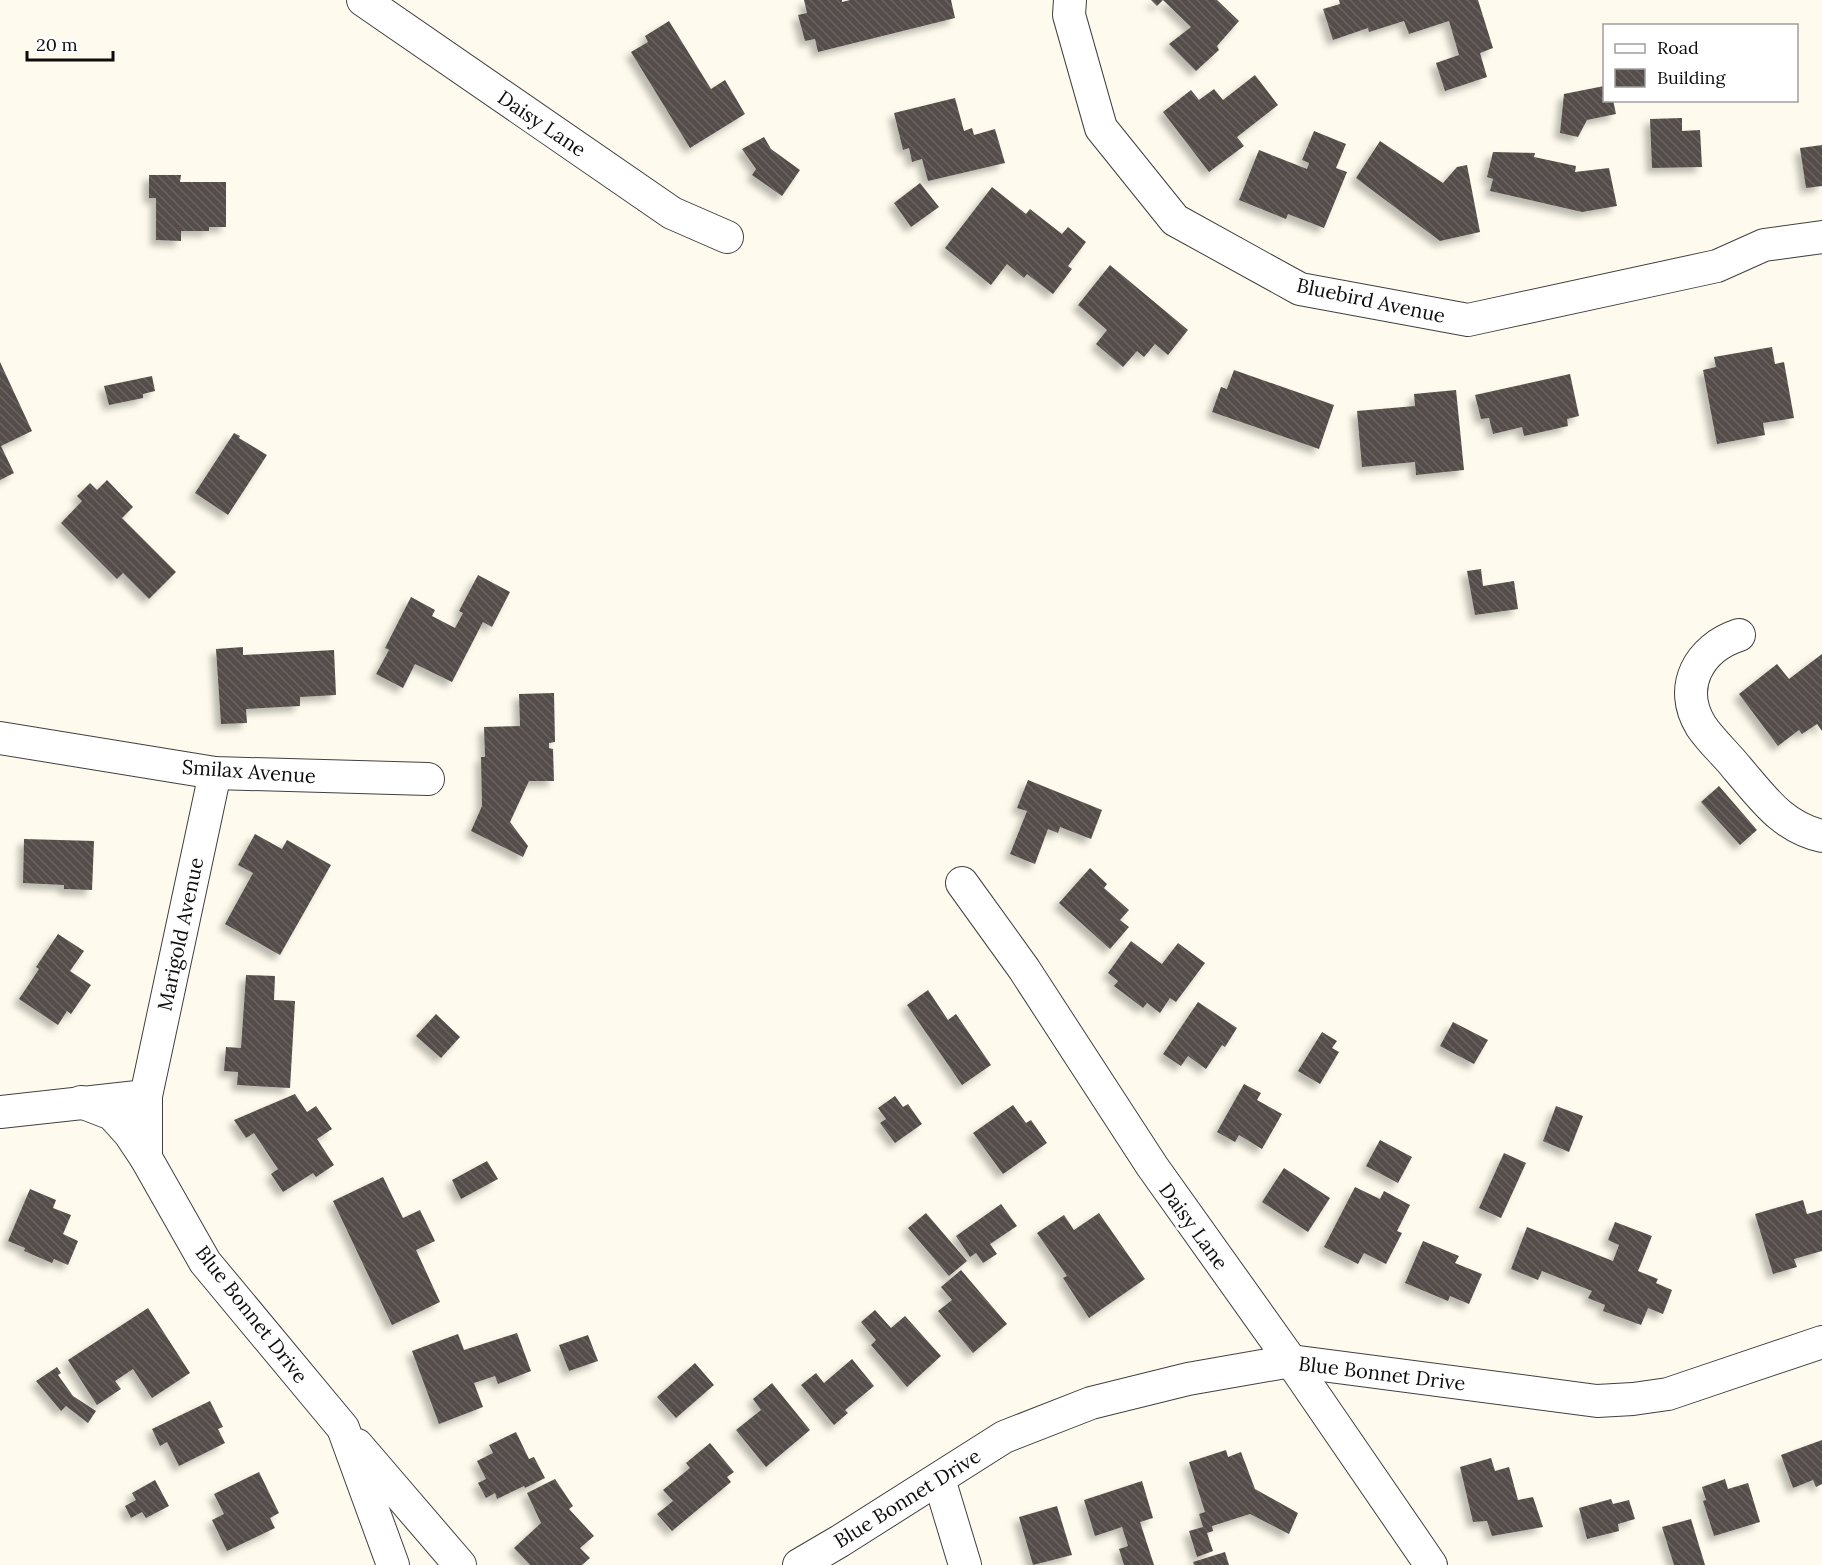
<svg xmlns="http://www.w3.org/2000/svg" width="1822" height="1565" viewBox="0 0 1822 1565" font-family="Lora,serif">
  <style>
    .building { fill: url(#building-back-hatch); filter: url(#shadow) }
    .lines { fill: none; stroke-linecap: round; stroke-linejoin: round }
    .minor-casing { stroke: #404040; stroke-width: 34 }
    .minor { stroke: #fff; stroke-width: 32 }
    .labels { text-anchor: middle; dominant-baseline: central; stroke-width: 6; stroke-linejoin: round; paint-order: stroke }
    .street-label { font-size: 20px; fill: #0d0d0d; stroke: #fff }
  </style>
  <defs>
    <pattern id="building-back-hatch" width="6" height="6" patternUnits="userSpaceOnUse" patternTransform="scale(1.5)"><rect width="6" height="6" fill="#554e4a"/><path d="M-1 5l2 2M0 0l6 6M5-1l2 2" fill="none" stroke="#686360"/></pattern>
    <filter id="shadow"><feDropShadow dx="-5.5" dy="5.5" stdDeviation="3" flood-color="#0004"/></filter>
  </defs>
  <rect width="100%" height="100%" fill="#fefaed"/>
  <g class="building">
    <polygon points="804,0 842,0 842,2 850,0 951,0 955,18 818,52 815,39 805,41 798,15 807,13"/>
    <polygon points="1151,0 1217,0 1239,21 1217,46 1219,50 1196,71 1169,44 1191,27 1163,0 1157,6"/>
    <polygon points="1339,0 1478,0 1493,48 1480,53 1487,77 1445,91 1436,63 1459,55 1449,21 1409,34 1404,21 1369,32 1368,28 1333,40 1323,9 1340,4"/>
    <polygon points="669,21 711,89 725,80 745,114 690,148 631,52 648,42 645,36"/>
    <polygon points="1255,75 1278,105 1237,137 1244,146 1209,172 1163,112 1191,90 1199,100 1214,89 1223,100"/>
    <polygon points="1604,86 1604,100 1613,100 1616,114 1587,120 1578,137 1560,133 1564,94"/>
    <polygon points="955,98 964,131 972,128 974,135 995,129 1005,163 928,181 922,159 912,162 909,148 903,150 894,113"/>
    <polygon points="1682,118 1682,131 1700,130 1702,167 1652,168 1650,119"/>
    <polygon points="1314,131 1346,144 1336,168 1347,172 1324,228 1288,214 1286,219 1239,200 1259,150 1307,169 1309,163 1302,160"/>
    <polygon points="764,137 771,149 800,170 782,196 752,175 756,169 742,149"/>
    <polygon points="1380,141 1443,183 1457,167 1467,165 1480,232 1440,241 1356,178"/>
    <polygon points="1822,145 1822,186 1806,188 1800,148"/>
    <polygon points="1493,152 1535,153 1534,157 1576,166 1575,172 1609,168 1617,206 1582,212 1490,191 1493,179 1487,177"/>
    <polygon points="149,175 181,175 180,182 226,182 226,227 209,227 209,231 181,231 181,241 156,240 156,198 149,198"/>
    <polygon points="920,183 939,207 911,227 894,203"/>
    <polygon points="992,187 1026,214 1030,209 1062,234 1068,227 1086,242 1068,266 1072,269 1053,294 1027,274 1024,278 1007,264 991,285 945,248"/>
    <polygon points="1110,265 1188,330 1168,355 1155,344 1144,357 1137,351 1123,367 1096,344 1107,330 1078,305"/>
    <polygon points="1772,347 1775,364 1784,362 1794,418 1763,423 1765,435 1717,444 1703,370 1716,367 1714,357"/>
    <polygon points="0,362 32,431 1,446 14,473 0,480"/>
    <polygon points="1234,370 1334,405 1319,449 1212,412 1221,387 1227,389"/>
    <polygon points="1570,374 1579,416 1567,419 1568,426 1524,436 1522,427 1493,434 1489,418 1481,419 1475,395"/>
    <polygon points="152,376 155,391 143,394 143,398 109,405 104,386"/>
    <polygon points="1456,390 1464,470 1416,475 1415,462 1362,467 1357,411 1415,406 1414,394"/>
    <polygon points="234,433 240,436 239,438 267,455 228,515 195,493"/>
    <polygon points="107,480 133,507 122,518 176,572 149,599 123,573 117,579 61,523 82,501 77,496 90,483 97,490"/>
    <polygon points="1481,569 1483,586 1514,581 1518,609 1475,615 1467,571"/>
    <polygon points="478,575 510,592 492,627 483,622 452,682 415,664 403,688 376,674 389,650 385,648 411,597 435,610 432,616 455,628 463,613 459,611"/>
    <polygon points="243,647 243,655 334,650 336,695 300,697 300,706 246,709 247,723 221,724 216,649"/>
    <polygon points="1822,654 1822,731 1817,724 1802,734 1799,730 1778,746 1739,694 1777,664 1789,679"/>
    <polygon points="554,693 555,742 549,743 549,748 553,749 554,781 529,781 510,822 528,846 523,857 471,831 482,806 481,757 485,757 484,727 520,726 519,694"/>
    <polygon points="1028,780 1102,810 1091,839 1060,827 1058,833 1048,829 1035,864 1010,854 1027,811 1017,808"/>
    <polygon points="1719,786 1757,830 1740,845 1701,802"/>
    <polygon points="255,834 282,849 287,840 331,865 280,955 225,924 253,873 238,865"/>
    <polygon points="24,839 94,841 92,890 64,889 64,885 23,883"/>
    <polygon points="1090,868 1107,884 1104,888 1129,910 1120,920 1129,927 1110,949 1059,903"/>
    <polygon points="58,934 84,951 70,971 91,985 71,1014 67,1011 58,1025 19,999 39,969 36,967"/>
    <polygon points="1131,941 1162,964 1178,943 1205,963 1176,1002 1170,998 1160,1013 1147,1003 1143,1008 1114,986 1118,981 1108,973"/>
    <polygon points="246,975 275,976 274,1000 295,1001 290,1088 237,1085 238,1072 224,1071 226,1047 241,1048"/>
    <polygon points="928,990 948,1020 956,1014 991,1065 962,1085 907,1005"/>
    <polygon points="1198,1002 1237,1028 1225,1047 1222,1045 1206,1069 1188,1056 1181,1066 1163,1054"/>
    <polygon points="436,1014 460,1037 441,1058 416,1036"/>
    <polygon points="1453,1022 1488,1040 1474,1064 1440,1046"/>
    <polygon points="1322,1032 1337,1041 1332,1048 1339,1052 1320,1084 1298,1071"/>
    <polygon points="1244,1084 1261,1093 1257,1100 1282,1114 1262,1149 1239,1135 1235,1142 1217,1132"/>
    <polygon points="295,1094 307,1112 316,1106 332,1129 317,1139 334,1165 316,1177 313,1173 283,1192 271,1174 278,1169 254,1133 246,1138 234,1120"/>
    <polygon points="895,1096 903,1107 908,1104 922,1124 895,1143 880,1123 886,1119 878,1108"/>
    <polygon points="1013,1105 1026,1123 1031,1120 1047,1143 1003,1174 973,1133"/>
    <polygon points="1556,1106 1583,1116 1569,1152 1543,1141"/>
    <polygon points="1380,1140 1412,1157 1398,1183 1366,1166"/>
    <polygon points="1504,1153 1526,1163 1501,1218 1479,1208"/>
    <polygon points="487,1161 498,1179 461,1199 452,1180"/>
    <polygon points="1284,1168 1330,1198 1308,1232 1262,1202"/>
    <polygon points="383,1177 403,1218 420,1210 435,1241 416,1250 440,1302 392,1325 333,1201"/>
    <polygon points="1355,1187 1380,1199 1384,1191 1410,1205 1397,1231 1402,1233 1386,1264 1364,1253 1358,1264 1324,1247"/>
    <polygon points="30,1189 56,1200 53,1208 71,1215 63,1234 78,1241 68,1265 54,1259 52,1263 24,1251 25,1248 8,1241"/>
    <polygon points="1803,1200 1807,1214 1822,1210 1822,1251 1794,1259 1797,1267 1773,1274 1755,1214"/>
    <polygon points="1001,1204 1017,1226 990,1244 997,1254 983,1263 976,1253 970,1257 956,1236"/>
    <polygon points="926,1213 967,1261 949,1276 908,1228"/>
    <polygon points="1099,1213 1145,1279 1089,1318 1063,1278 1067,1276 1037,1233 1064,1215 1074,1230"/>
    <polygon points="1615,1222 1652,1236 1638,1271 1658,1279 1656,1283 1672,1290 1663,1314 1648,1308 1641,1325 1603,1311 1605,1305 1588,1298 1592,1291 1542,1271 1538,1280 1511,1269 1527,1227 1613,1261 1619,1245 1608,1240"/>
    <polygon points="1423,1241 1459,1256 1455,1263 1482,1274 1469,1304 1450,1296 1448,1301 1405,1283"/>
    <polygon points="961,1270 1007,1324 973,1353 938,1311 952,1300 941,1287"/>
    <polygon points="148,1308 190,1373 152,1398 133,1369 115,1381 121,1389 97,1405 68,1360"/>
    <polygon points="875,1310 891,1328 905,1316 941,1356 907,1387 871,1345 876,1340 861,1322"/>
    <polygon points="517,1333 531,1371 498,1384 495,1376 474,1383 483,1407 439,1424 412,1351 458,1334 464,1350"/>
    <polygon points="588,1335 598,1361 569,1371 559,1345"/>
    <polygon points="852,1359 874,1386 845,1410 848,1413 834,1425 801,1385 816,1373 824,1383"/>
    <polygon points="695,1363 714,1385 676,1418 657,1397"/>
    <polygon points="57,1367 61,1373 58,1375 73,1396 96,1411 88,1423 66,1406 61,1411 36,1381"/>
    <polygon points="772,1383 810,1430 766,1467 736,1430 761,1410 753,1399"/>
    <polygon points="210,1401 223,1427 218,1429 225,1443 179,1466 167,1442 160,1446 152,1429"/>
    <polygon points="516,1432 529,1459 534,1457 545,1478 525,1488 524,1486 497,1499 495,1493 486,1498 478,1483 486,1479 477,1461 493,1453 489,1445"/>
    <polygon points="1822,1440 1822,1484 1816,1487 1813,1480 1793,1488 1781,1455"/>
    <polygon points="710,1443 734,1472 727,1477 731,1482 672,1531 657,1514 673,1501 663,1490 690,1468 686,1463"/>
    <polygon points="1226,1450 1228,1457 1241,1452 1255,1489 1298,1513 1289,1534 1250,1514 1212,1526 1213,1531 1207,1533 1213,1551 1197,1557 1189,1531 1203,1527 1199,1514 1205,1512 1189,1462"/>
    <polygon points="1491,1458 1495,1471 1509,1467 1518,1500 1533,1497 1543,1527 1492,1536 1487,1521 1473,1522 1460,1467"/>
    <polygon points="259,1472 279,1513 270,1518 275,1528 227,1551 212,1520 224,1514 214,1494"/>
    <polygon points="555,1479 573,1506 569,1509 594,1536 580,1548 590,1558 582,1565 530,1565 514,1548 541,1523 527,1493"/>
    <polygon points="1725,1479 1728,1489 1748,1483 1760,1522 1714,1536 1703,1501 1706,1500 1702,1487"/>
    <polygon points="155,1480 169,1506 146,1518 142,1512 131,1518 125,1506 136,1500 132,1493"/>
    <polygon points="1142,1481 1153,1518 1140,1522 1154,1565 1124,1565 1119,1549 1128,1546 1122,1527 1095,1536 1084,1500"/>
    <polygon points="1611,1499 1613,1504 1629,1500 1635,1519 1618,1524 1619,1531 1587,1539 1579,1508"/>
    <polygon points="1057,1506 1072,1555 1033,1565 1019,1517"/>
    <polygon points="1691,1519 1705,1565 1674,1565 1662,1527"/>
    <polygon points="1225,1552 1229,1565 1194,1565 1193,1562"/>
  </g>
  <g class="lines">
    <g class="minor-casing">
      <g id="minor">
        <polyline points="363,0 672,213 727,237"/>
        <polyline points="1070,0 1069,15 1101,128 1175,220 1300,289 1468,320 1717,266 1764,245 1822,237"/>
        <path d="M1739 635C1699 648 1677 687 1701 726 1711 741 1726 754 1737 768 1763 798 1782 827 1822 836"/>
        <polyline points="0,738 215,773 428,779"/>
        <polyline points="962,883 1024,969 1152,1166 1291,1361 1431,1565"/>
        <polyline points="146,1096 215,773"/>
        <polyline points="81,1102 112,1114 130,1134 146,1158"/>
        <polyline points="0,1112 146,1096 146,1158 205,1262 343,1428 393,1565"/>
        <polyline points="357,1445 460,1565"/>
        <polyline points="939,1479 965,1565"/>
        <polyline points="799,1565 840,1541 1004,1437 1091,1403 1188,1379 1291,1361 1597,1401 1633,1399 1668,1394 1822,1342"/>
      </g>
    </g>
    <use href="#minor" class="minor"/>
  </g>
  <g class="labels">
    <g class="street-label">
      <text transform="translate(542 123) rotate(34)">Daisy Lane</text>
      <text transform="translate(1371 300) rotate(12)">Bluebird Avenue</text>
      <text transform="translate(249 771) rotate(4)">Smilax Avenue</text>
      <text transform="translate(180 934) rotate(-78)">Marigold Avenue</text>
      <text transform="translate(1194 1226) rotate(54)">Daisy Lane</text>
      <text transform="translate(252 1314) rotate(52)">Blue Bonnet Drive</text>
      <text transform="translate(1382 1373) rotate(7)">Blue Bonnet Drive</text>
      <text transform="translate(907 1498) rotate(-32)">Blue Bonnet Drive</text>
    </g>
  </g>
  <rect x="1603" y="24" width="195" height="78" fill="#ffffff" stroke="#9e9e9e" stroke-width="1.5"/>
  <rect x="1615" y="44" width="30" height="9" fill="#ffffff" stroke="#9e9e9e" stroke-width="1.5"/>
  <text x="1657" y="54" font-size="18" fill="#0d0d0d">Road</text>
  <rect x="1615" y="69" width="30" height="18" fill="url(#building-back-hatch)" stroke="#9e9e9e" stroke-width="1.5"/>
  <text x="1657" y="84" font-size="18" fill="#0d0d0d">Building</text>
  <path d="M27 51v9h86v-9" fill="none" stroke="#0d0d0d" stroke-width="3"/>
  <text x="36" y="51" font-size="18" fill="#0d0d0d" stroke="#ffffff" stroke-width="4.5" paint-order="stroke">20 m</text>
</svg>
